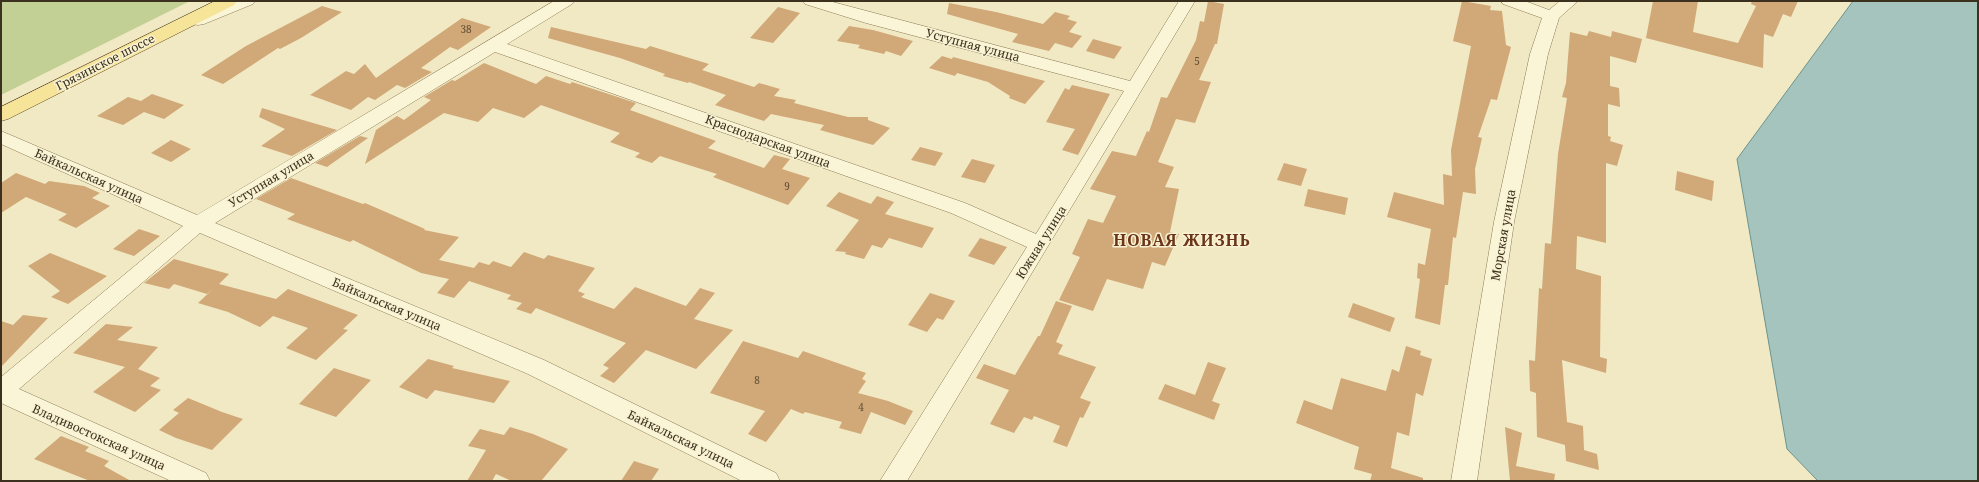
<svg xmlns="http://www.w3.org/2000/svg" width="1979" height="482" viewBox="0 0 1979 482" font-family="'Noto Serif',serif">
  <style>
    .green { fill: #c2d096 }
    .water { fill: #a6c4be; stroke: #6b938e }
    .building { fill: #d1a877 }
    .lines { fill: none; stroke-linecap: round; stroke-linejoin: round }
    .minor-casing { stroke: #8d7b58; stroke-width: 1 }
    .major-casing { stroke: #5a482d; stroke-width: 1 }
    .minor { fill: #fbf5d7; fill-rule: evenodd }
    .major { fill: #f6e599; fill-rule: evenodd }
    .labels { text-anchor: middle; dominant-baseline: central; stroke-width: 3; stroke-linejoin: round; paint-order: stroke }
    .number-label { font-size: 10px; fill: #614e34 }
    .street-label { font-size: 12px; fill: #3c301e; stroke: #f8f2d3 }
    .district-label { font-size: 16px; font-weight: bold; letter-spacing: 1px; fill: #6b351a; stroke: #f8f2d3 }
  </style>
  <rect width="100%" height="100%" fill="#f1e9c3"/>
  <polygon class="green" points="1,1 190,1 1,95"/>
  <polygon class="water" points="1853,1 1978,1 1978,481 1818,481 1787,449 1737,159"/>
  <g class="building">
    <polygon points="1208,1 1224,4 1217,44 1215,44 1199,80 1211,82 1195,123 1176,119 1158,162 1174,167 1165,187 1179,189 1170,232 1179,234 1165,266 1152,262 1143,289 1107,279 1093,311 1059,300 1080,257 1072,254 1088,219 1103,223 1116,196 1090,189 1112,151 1136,156 1147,131 1149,132 1161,97 1167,98 1196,40 1200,21 1204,22"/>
    <polygon points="1462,1 1491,6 1490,10 1502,11 1506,45 1511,47 1497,100 1491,99 1478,137 1482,138 1475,169 1476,194 1463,192 1456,238 1453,237 1448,285 1445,285 1440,325 1415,318 1420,279 1417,278 1418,263 1425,265 1431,229 1387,217 1394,192 1444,205 1443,174 1452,176 1451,150 1471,46 1453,41"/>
    <polygon points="1653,1 1698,1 1693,32 1738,43 1756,6 1751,4 1752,1 1798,1 1791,17 1783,14 1773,37 1764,34 1763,68 1646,38"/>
    <polygon points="949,3 996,12 1043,24 1055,12 1070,16 1067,19 1077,22 1069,32 1082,36 1072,48 1055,43 1049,51 1012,42 1018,34 947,14"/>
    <polygon points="322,6 342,12 301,38 280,49 278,48 223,84 201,75 246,46"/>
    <polygon points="778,7 800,13 773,43 750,38"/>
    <polygon points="462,18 491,27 458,50 450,47 421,68 432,72 405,88 397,85 375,100 368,97 351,110 310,95 346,71 354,74 365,64 376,78"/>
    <polygon points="849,26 873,30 913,41 901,56 886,51 884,54 858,48 860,45 837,41"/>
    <polygon points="551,27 646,49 650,46 709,64 702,70 754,87 759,83 780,89 774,96 796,100 794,103 848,117 868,117 868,120 890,128 873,145 820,130 824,125 771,114 764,121 715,105 726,95 689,82 688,83 663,76 665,74 620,58 548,38"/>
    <polygon points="1589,31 1611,37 1612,31 1642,39 1636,63 1610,56 1610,86 1619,88 1620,107 1608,104 1608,136 1611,137 1610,141 1623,145 1617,166 1606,163 1606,243 1577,236 1576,269 1601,276 1600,357 1607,359 1606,373 1562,360 1567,422 1583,426 1584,450 1597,454 1599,470 1566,461 1565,445 1537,437 1536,393 1530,391 1529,360 1535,361 1539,288 1542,289 1545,243 1551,244 1558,154 1567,98 1562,97 1566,83 1570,32 1587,36"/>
    <polygon points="1093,39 1122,47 1114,59 1086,51"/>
    <polygon points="942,56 952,59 953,57 1045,81 1025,104 1009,98 1010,96 988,82 957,73 955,76 929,68"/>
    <polygon points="484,63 536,84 546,76 570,84 572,82 636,103 630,110 716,141 708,148 764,168 774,155 790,159 782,169 810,178 788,205 713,177 717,174 660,156 652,163 635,157 640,153 610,142 620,133 541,105 524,118 493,108 478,122 444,113 365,164 376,130 397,116 404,120 431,100 424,97 452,80 455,81"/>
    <polygon points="1072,85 1110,94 1078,155 1062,150 1075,129 1046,122 1065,88 1069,90"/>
    <polygon points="152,94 184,105 164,119 144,112 123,125 97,116 128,97 141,101"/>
    <polygon points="262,108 337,130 292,156 261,146 285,129 259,117"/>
    <polygon points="360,136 368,138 327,167 315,163"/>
    <polygon points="171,140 191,149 171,162 151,153"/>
    <polygon points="920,147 943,153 935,166 911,160"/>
    <polygon points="972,159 995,165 985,183 961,177"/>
    <polygon points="1284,163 1307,169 1301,186 1277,180"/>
    <polygon points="1677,171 1714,181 1712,201 1675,190"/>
    <polygon points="16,173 45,184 49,181 84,186 100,193 92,198 110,206 76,228 58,220 67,214 26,197 1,213 1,183"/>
    <polygon points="291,178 363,204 365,203 425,229 424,230 459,237 439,260 474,268 479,262 489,265 493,261 511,267 524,252 544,259 548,255 595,268 578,291 585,294 581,297 614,309 635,287 686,306 700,288 715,293 694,319 733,330 696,369 646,350 614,383 600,376 609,368 603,365 626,343 536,308 531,314 516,309 522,303 507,299 511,295 469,281 454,298 437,293 449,279 421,273 353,240 350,242 287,219 295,214 256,199"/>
    <polygon points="1308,189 1348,198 1345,215 1304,206"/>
    <polygon points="839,192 871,204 877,196 894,202 885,214 934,228 922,248 889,238 882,248 872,245 864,259 845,254 846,252 835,251 859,220 826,206"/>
    <polygon points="139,229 160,236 134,256 113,249"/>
    <polygon points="980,238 1007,247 994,265 968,256"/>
    <polygon points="50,253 107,276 68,304 51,297 60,291 28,266"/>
    <polygon points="174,259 229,274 219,284 276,299 288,289 358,315 343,329 348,330 316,360 286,348 308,328 273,316 260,327 228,312 198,303 214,288 207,294 174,284 169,289 144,283"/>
    <polygon points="930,293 955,301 943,320 937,318 927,332 908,325"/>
    <polygon points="1056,301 1072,306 1056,342 1063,345 1058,354 1096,367 1080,398 1091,402 1083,418 1080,417 1067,447 1053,442 1060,426 1034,416 1032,420 1024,417 1014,433 990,424 1009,390 976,378 984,364 1015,375 1038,336 1040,336"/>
    <polygon points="1353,303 1395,318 1390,332 1348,317"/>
    <polygon points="23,315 48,318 1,367 1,321 13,325"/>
    <polygon points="106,324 133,327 117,340 158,347 138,369 160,378 150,386 161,390 135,412 93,392 125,367 73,353"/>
    <polygon points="743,341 798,358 803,351 866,373 862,379 866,381 858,393 888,401 913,411 905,425 871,412 861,434 839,428 842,422 805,412 803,414 791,409 766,442 748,434 765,411 710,393"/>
    <polygon points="1406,346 1421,351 1420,355 1432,359 1423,396 1416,393 1409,436 1397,432 1391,468 1423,478 1423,481 1370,481 1372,474 1354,469 1359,447 1296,423 1304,400 1332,410 1341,378 1386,391 1392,369 1399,372"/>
    <polygon points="428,359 454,366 452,368 510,381 494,403 435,390 427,399 399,387"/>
    <polygon points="1208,362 1226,368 1212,401 1220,404 1214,420 1158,399 1165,384 1195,395"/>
    <polygon points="334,368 371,380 336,417 299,404"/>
    <polygon points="188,398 222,412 243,419 212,450 176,438 159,430 179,413 173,410"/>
    <polygon points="510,427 533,434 568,449 541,481 512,481 496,474 492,481 467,481 486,450 468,446 480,429 504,435"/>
    <polygon points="1505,427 1522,433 1516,466 1555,474 1554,481 1510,481"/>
    <polygon points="61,436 89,447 85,451 109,461 104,466 131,481 90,481 34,459"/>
    <polygon points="634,461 659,469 651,481 621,481"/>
  </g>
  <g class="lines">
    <g class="minor-casing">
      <g id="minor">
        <polygon points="232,1 255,1 253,4 204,24 198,25 192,24 190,20 192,16"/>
        <polygon points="554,1 574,1 572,4 507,44 965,203 1036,234 1124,91 866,23 805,4 803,1 829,1 1130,81 1179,1 1195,1 907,481 880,481 1027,247 951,213 495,52 215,223 544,360 776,473 780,481 742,481 528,374 200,233 19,389 206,473 210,481 171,481 1,403 1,377 183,226 1,144 1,131 197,215"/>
        <polygon points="1501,1 1525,1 1549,10 1560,1 1578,1 1559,18 1548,54 1514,222 1477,481 1451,481 1494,222 1530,54 1542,18 1503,4"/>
      </g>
    </g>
    <g class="major-casing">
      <polygon id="major" points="215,1 237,1 234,5 8,119 1,121 1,107"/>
    </g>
    <use href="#minor" class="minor"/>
    <use href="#major" class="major"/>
  </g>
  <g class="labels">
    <g class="number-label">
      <text x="466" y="29">38</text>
      <text x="1197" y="61">5</text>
      <text x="787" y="186">9</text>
      <text x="757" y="380">8</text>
      <text x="861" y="407">4</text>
    </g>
    <g class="street-label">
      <text transform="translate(973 45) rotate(15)">Уступная улица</text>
      <text transform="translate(105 62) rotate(-27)">Грязинское шоссе</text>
      <text transform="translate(768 141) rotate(20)">Краснодарская улица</text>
      <text transform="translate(89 176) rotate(24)">Байкальская улица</text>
      <text transform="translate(271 179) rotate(-31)">Уступная улица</text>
      <text transform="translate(1503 235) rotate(-80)">Морская улица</text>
      <text transform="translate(1041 242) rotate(-58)">Южная улица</text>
      <text transform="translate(387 304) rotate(23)">Байкальская улица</text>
      <text transform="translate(99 437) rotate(24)">Владивостокская улица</text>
      <text transform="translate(681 439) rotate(26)">Байкальская улица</text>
    </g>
    <g class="district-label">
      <text x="1182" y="240">НОВАЯ ЖИЗНЬ</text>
    </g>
  </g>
  <rect width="1979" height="482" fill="none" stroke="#3c301e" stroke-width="4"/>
</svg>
